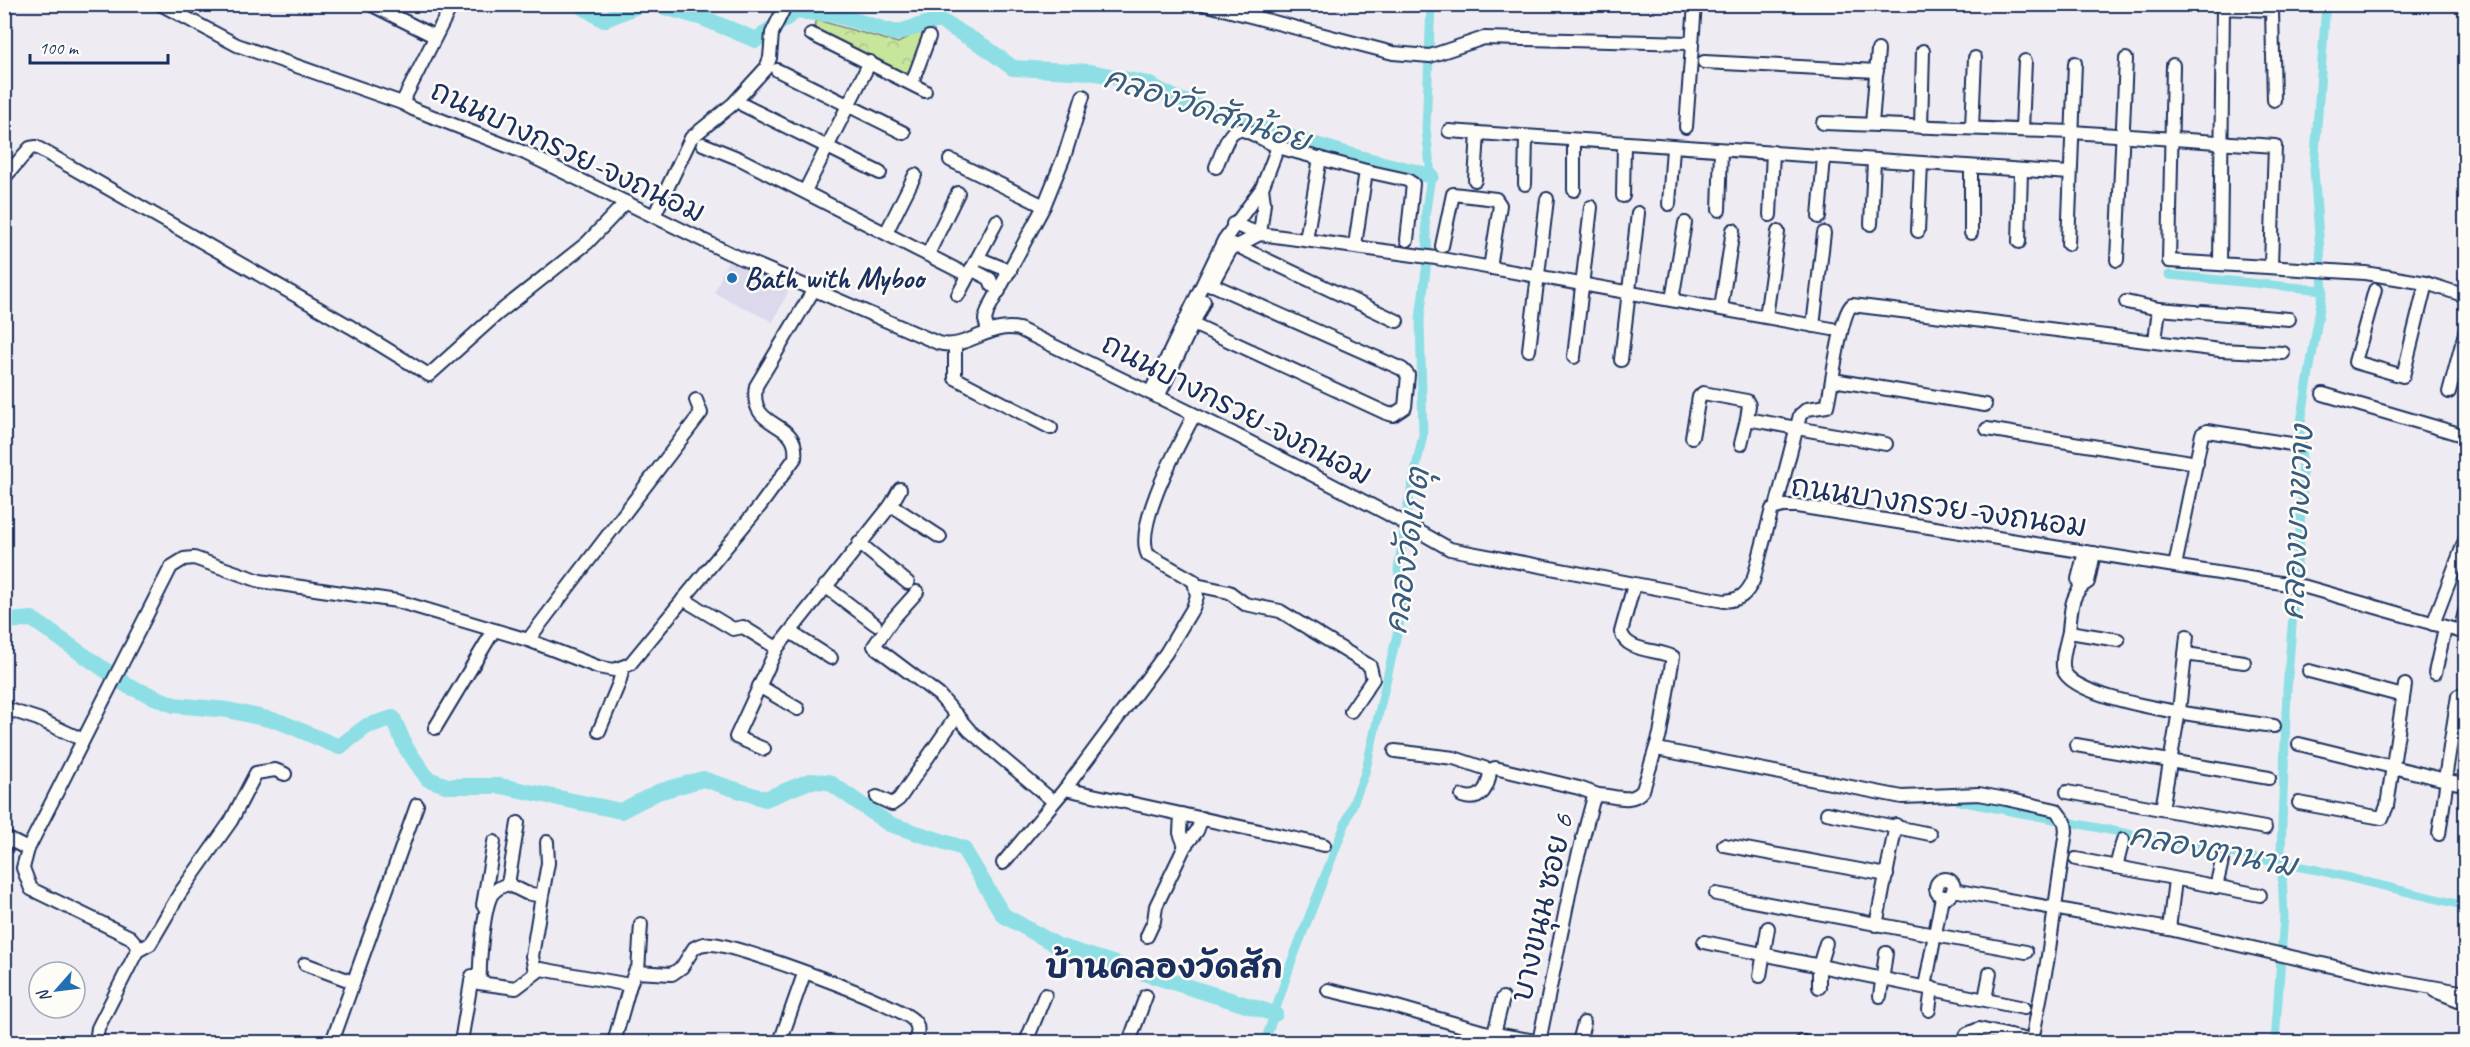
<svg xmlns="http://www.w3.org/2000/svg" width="2470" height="1047" viewBox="0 0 2470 1047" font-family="Caveat,'Playpen Sans Thai',sans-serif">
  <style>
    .built { fill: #ddd9ec }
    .forest { fill: url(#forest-crowns); stroke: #728a7d; stroke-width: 1.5 }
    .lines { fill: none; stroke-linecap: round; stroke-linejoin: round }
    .canal { stroke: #8edfe5; stroke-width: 9 }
    .river { stroke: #8edfe5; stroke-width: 16 }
    .minor-casing { stroke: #1b2f5e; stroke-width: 16 }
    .minor { stroke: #fdfcf7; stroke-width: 12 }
    .poi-dot { fill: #1f6fb2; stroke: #fdfcf7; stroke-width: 2 }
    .labels { text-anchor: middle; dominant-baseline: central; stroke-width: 5; stroke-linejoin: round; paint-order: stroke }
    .street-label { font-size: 30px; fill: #1b2f5e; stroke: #fdfcf7 }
    .poi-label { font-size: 30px; font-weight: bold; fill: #1b2f5e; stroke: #fdfcf7; text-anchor: start }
    .water-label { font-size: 32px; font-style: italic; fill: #385b80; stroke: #fdfcf7 }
    .quarter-label { font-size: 33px; font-weight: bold; fill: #1b2f5e; stroke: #fdfcf7 }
  </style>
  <defs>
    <pattern id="forest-crowns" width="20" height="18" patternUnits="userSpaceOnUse" patternTransform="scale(1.5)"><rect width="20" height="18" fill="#c8e59c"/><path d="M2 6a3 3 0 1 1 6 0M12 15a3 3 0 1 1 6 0" fill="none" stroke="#abc589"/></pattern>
  </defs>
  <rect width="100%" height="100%" fill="#eeecf2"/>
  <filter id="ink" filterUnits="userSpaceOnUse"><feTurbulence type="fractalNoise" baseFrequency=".0167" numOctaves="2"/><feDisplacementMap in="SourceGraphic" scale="12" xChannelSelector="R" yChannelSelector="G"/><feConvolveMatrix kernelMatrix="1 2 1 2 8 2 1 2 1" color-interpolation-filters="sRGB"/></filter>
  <g filter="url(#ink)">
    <polygon class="built" points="729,258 790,288 773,322 714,293"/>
    <polygon class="forest" points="817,20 898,43 917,32 925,33 910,87 811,34"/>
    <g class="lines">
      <g class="canal">
        <polyline points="2169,275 2323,290"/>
        <polyline points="1959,801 2317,870 2466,906"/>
        <polyline points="1265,1042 1291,963 1365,773 1404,604 1398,570 1408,504 1423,435 1420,319 1428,253 1425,217 1431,176 1426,129 1431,4"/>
        <polyline points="2275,1042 2284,916 2281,852 2287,689 2303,488 2300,428 2323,290 2314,169 2326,4"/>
      </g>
      <g class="river">
        <polyline points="578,4 604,20 642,4"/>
        <polyline points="654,4 703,18 756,40 796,11 836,15 896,33 939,20 985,47 1013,68 1091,72 1148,84 1177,99 1265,130 1359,158 1431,176"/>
        <polyline points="4,621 32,619 128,686 174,705 228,710 281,722 339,747 367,726 393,718 406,748 428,779 448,786 501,786 621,811 658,792 703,779 765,799 810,781 829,782 889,824 963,848 1003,915 1058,946 1275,1014"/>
      </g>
      <g class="minor-casing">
        <g id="minor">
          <polyline points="160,4 237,45 402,103"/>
          <polyline points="370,4 434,36"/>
          <path d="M452 4 402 103 413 109 525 153 729 253 938 343C966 351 989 322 1019 329L1234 434 1388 514 1450 549 1724 601C1740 600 1746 595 1753 581L1772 509 1783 506H1797L2306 587 2466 633"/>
          <polyline points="1204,4 1393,53 1430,56 1484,38 1691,43"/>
          <polyline points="811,34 925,91"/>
          <polyline points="1704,62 1877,71"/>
          <polyline points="2173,65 2169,261 2365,273 2426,283 2466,296"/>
          <polyline points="777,70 904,133"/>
          <polyline points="912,83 929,37"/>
          <polyline points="743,105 880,173"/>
          <polyline points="1823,123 2072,132 2275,146 2271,265"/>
          <polyline points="1872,124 1878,50"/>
          <polyline points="1686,127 1695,4"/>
          <polyline points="1921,127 1923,51"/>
          <polyline points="1972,127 1975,58"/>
          <polyline points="2022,129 2025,61"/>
          <polyline points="1449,131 2070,173"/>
          <polyline points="703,144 740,159 967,275"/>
          <polyline points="1278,147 1366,171"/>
          <polyline points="950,160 1044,206"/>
          <path d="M1216 167C1235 118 1233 124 1278 147L1262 188 1264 203 1260 234"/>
          <polyline points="4,178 30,148 36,147 351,327 429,375 496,315 587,243 626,202"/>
          <polyline points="1475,180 1478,133"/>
          <polyline points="1525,184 1526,137"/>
          <polyline points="1574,190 1574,141"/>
          <polyline points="805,191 870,62"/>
          <polyline points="1623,196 1624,144"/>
          <polyline points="1669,204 1673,148"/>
          <polyline points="1719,210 1721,150"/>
          <polyline points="1770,215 1773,152"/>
          <polyline points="654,216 691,138 733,104 766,68 770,58 772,33 786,4"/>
          <polyline points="1819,217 1824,157"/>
          <polyline points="1233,224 1260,234 1436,258 1832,329"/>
          <polyline points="1871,224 1874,161"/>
          <polyline points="1918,231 1921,164"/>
          <polyline points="886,233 915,175"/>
          <polyline points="1971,233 1971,168"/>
          <polyline points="1306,240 1320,158"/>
          <polyline points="2019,242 2021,171"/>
          <polyline points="1233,244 1397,321"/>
          <polyline points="2068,244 2075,63"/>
          <polyline points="1355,245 1366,171 1407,180 1413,184 1407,240"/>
          <polyline points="1442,246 1453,194 1496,199 1500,205 1490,268"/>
          <polyline points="928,254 958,193"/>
          <polyline points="978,258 1010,271"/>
          <polyline points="2117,260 2126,59"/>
          <polyline points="2220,264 2223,8 2272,10 2274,100"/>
          <polyline points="971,269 990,279 992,285 999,291"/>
          <polyline points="1211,285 1231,249 1260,234"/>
          <polyline points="2375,290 2355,362 2403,376 2426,283"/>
          <polyline points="958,295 997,221"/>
          <polyline points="1672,300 1685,223"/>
          <polyline points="2126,302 2159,309 2155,341"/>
          <polyline points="1721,308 1733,230"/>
          <polyline points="2159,309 2195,312"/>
          <polyline points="2202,312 2289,319"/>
          <polyline points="1766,317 1778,232"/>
          <polyline points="1193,324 1386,413 1393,415 1405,407 1408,375 1402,369 1211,284"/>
          <polyline points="1813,326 1824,233"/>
          <polyline points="988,331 985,320 988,310 1044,206 1065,154 1083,96"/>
          <polyline points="955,345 955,378 1051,428"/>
          <polyline points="1529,350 1547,199"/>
          <polyline points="1574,357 1591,207"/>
          <polyline points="1621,360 1638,213"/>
          <polyline points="1833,380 1985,405"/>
          <polyline points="2449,392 2466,329"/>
          <polyline points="1150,393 1224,240 1262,188"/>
          <polyline points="2323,394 2466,436"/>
          <polyline points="1158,397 1204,301"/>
          <polyline points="1987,429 2197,463"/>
          <polyline points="1692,437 1699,397 1703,393 1747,401 1749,405 1747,419"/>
          <polyline points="1741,444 1747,419 1886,444"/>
          <polyline points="891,505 900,489"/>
          <path d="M1776 507 1800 415 1807 409 1827 406C1832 387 1840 314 1852 305L2220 350 2283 353"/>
          <polyline points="859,543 908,583"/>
          <path d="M2094 553 2088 582C2070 592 2071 613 2069 631 2067 642 2060 661 2064 671 2078 705 2237 720 2274 726"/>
          <polyline points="2175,566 2202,434 2207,431 2298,445"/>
          <polyline points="1196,585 1229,592 1245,604 1280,611 1370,666 1373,679 1351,711"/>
          <polyline points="825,586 875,624"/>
          <polyline points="2080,586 2078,579 2085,552"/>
          <polyline points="917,592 892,620 874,646 939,695 970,731 1053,801"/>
          <polyline points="683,599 733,629 743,627 777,648 736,737 764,749"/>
          <polyline points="2433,624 2466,538"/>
          <polyline points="2460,631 2466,608"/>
          <polyline points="790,632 831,658"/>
          <polyline points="2069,632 2118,640"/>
          <polyline points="528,640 701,413 696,400"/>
          <polyline points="777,648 891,505 940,537"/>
          <polyline points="2185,654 2244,662"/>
          <polyline points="2309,671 2403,696"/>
          <polyline points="2435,673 2445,628"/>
          <polyline points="759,686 798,709"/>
          <polyline points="4,708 38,719 83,740"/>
          <polyline points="435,728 494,630"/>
          <polyline points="599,731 619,683 623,668"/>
          <polyline points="2299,744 2466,785"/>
          <polyline points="2076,745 2269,778"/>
          <polyline points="1657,749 1902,797 1979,794 2006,799 2056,810 2065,822 2066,831 2047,963 2032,1041"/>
          <polyline points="1395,751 1454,758 1490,770"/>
          <polyline points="2445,779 2458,696"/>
          <polyline points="1065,789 1324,845"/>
          <polyline points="2067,792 2265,828"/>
          <path d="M1462 796C1482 803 1489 786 1490 770L1495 768 1579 788 1598 795"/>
          <polyline points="877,797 892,804 899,799 957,715"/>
          <polyline points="2299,803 2382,818 2387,806 2405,685"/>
          <polyline points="2162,809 2179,711 2187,636"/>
          <polyline points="1827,813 1930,834"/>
          <polyline points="1181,814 1180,833 1185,846"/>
          <polyline points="2439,834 2447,779"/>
          <polyline points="4,837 28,849"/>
          <polyline points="1724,845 1887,875"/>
          <polyline points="2076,859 2260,895"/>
          <path d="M1003 863 1065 789 1166 653 1193 608 1197 596 1194 581 1148 555C1133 526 1180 443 1194 415"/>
          <polyline points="2116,867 2123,840"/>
          <circle cx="1945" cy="888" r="9"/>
          <polyline points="508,884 518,823"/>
          <polyline points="2216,887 2222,861"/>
          <polyline points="1953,890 2169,929 2388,979 2466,993"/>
          <polyline points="1716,894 2026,952"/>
          <polyline points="542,896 548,863 547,842"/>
          <polyline points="483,905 494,842"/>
          <polyline points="1876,925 1896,825"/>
          <polyline points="2169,929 2175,880"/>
          <polyline points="1147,936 1154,921 1156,906 1185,846 1197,831 1202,818"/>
          <polyline points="1704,942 2024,1008"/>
          <path d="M137 951V945L130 937 31 889 23 868 28 849 171 567 184 559 194 558 260 581 397 601 528 640 598 667 614 670 630 664 760 506 795 458C800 417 748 433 756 386L813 291"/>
          <polyline points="137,951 150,944 180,893 231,821 256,773 275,770 285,774"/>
          <polyline points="305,964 353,982"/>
          <polyline points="638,971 641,924"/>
          <polyline points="1760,976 1768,928"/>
          <path d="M471 982 516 988 541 969 630 985 635 972 672 974 682 967 694 948C700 944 705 943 712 944 737 945 900 1004 914 1021 920 1027 917 1035 915 1042"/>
          <path d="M480 983C479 965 483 909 492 894 496 889 502 886 508 884L526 893 542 896 532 956 535 972"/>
          <polyline points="1819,987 1819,966 1826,943"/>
          <polyline points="1925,987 1942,897"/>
          <polyline points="1328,990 1383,1003 1484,1032 1541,1042"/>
          <polyline points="2435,991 2466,1003"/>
          <polyline points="1880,996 1886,953"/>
          <polyline points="1985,999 1990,973"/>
          <polyline points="1929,1010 1932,988"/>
          <polyline points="1494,1034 1503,998"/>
          <polyline points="96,1042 98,1028 137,951"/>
          <polyline points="332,1042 417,805"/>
          <polyline points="461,1042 472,976"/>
          <polyline points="614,1042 630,985"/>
          <polyline points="780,1042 804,974"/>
          <polyline points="1026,1042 1045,995"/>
          <polyline points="1129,1042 1146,996"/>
          <path d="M1539 1042 1573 875 1593 800 1598 795C1614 795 1631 805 1643 790L1660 734 1673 657C1657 649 1626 652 1621 632L1634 585"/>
          <polyline points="1579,1042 1584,1023"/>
          <polyline points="1802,1042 1803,1042"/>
          <polyline points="1963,1042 1967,1034 1979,1029 2037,1042"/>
          <polyline points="2465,1042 2466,1041"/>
        </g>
      </g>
      <use href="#minor" class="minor"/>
    </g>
  </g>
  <circle class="poi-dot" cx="732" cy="278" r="6"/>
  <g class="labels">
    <g class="street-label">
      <text transform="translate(568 151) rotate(25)">ถนนบางกรวย-จงถนอม</text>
      <text transform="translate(1237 409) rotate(27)">ถนนบางกรวย-จงถนอม</text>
      <text transform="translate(1939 506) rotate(8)">ถนนบางกรวย-จงถนอม</text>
      <text transform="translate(1542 908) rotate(-77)">บางขนุน ซอย 6</text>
    </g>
    <g class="poi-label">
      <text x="744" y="278">Bath with Myboo</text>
    </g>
    <g class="water-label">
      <text transform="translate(1207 109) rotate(18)">คลองวัดสักน้อย</text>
      <text transform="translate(2297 523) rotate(-87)">คลองบางขวาง</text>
      <text transform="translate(1407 551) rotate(-82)">คลองวัดเกตุ</text>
      <text transform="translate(2213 850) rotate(11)">คลองตานาม</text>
    </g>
    <g class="quarter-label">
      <text x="1164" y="967">บ้านคลองวัดสัก</text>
    </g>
  </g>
  <rect width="2470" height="1047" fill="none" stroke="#fdfcf7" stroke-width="24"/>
  <rect x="12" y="12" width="2446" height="1023" fill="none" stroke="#1b2f5e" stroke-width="2" filter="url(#ink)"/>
  <g transform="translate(57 990) rotate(242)"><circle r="28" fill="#fdfcf7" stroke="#a3aaba" stroke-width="1.5"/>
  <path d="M0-4.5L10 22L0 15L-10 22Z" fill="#1f6fb2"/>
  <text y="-9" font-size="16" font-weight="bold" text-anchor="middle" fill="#1b2f5e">N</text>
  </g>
  <path d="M30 54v9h138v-9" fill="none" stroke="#1b2f5e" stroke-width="3"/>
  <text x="39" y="54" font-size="18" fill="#1b2f5e" stroke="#fdfcf7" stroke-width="4.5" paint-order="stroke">100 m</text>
</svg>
